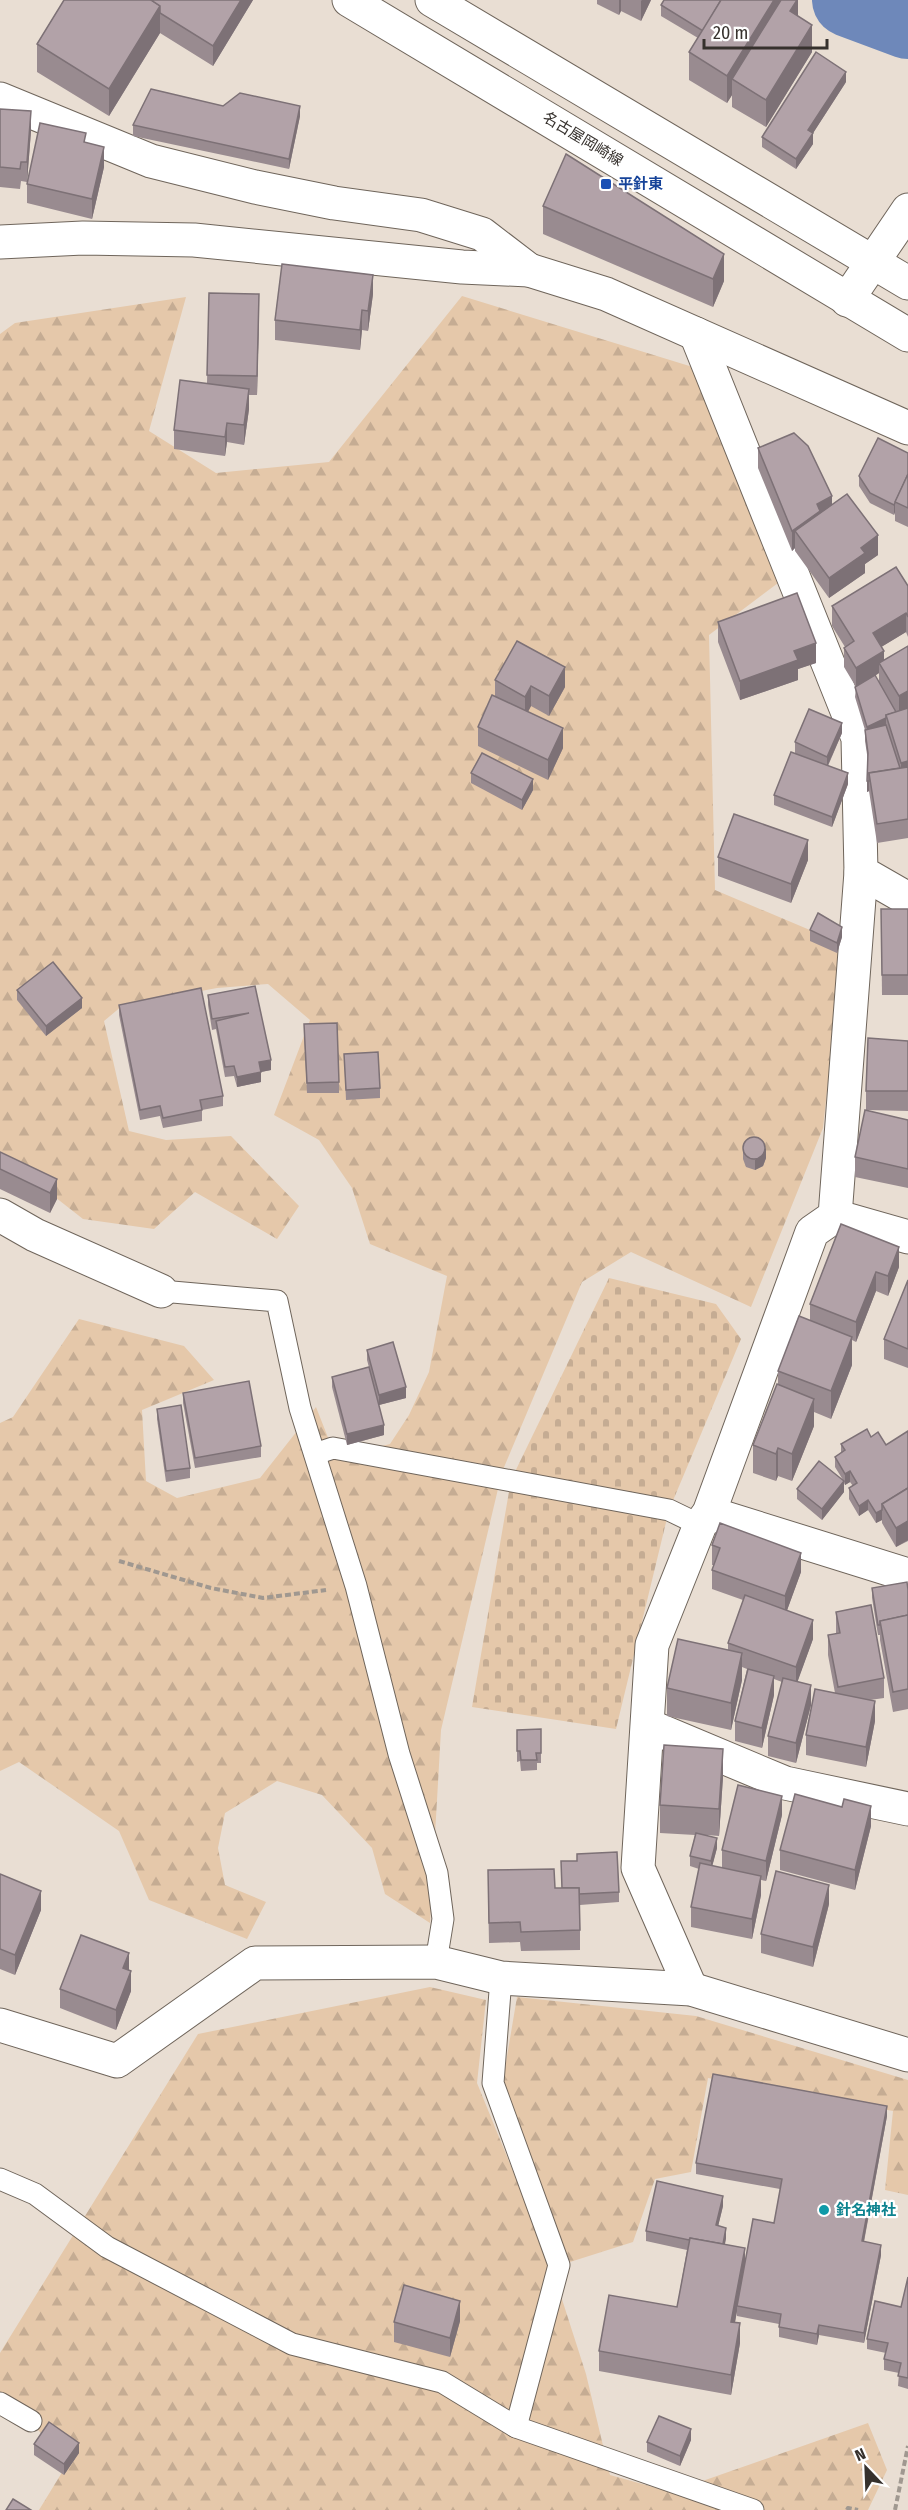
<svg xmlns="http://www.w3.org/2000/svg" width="908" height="2510" viewBox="0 0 908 2510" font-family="'Fira Sans Condensed','Noto Sans JP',sans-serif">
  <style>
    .forest { fill: url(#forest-firs) }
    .cemetery { fill: url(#cemetery-stones) }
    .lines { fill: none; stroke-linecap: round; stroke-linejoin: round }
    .river { stroke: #6e88ba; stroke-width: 74 }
    .lane-casing { stroke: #6f655b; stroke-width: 23 }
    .street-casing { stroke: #6f655b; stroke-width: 35 }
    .secondary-casing { stroke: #6f655b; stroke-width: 35 }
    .primary-casing { stroke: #6f655b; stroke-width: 35 }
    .path { stroke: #a09890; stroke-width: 4; stroke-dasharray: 6 3; stroke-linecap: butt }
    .lane { stroke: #fff; stroke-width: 21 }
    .street { stroke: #fff; stroke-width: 33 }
    .secondary { stroke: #fff; stroke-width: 33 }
    .primary { stroke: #fff; stroke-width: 33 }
    .wall { fill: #998b90; fill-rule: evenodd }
    .shaded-wall { fill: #7d7176 }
    .building { fill: #b2a2a8; stroke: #7d7176; stroke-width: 1.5 }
    .transit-dot { fill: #1a4fb4; stroke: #fff; stroke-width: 2 }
    .culture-dot { fill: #0f9aa8; stroke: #fff; stroke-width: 2 }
    .labels { text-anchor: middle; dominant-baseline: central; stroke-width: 4.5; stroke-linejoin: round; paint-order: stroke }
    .street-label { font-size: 15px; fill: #36312d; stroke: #fff }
    .transit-label { font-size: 15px; font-weight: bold; fill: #164399; stroke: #fff; text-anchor: start }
    .culture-label { font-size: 15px; font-weight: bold; fill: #0d838f; stroke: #fff; text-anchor: start }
  </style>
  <defs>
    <pattern id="forest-firs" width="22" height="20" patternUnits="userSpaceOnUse" patternTransform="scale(1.5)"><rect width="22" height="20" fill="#e5c8aa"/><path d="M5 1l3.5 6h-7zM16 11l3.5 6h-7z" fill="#c5ac93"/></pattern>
    <pattern id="cemetery-stones" width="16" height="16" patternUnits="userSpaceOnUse" patternTransform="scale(1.5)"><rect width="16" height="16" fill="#e5c8aa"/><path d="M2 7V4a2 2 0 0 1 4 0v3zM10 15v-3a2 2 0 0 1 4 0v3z" fill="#c5ac93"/></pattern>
  </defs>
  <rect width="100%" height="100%" fill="#e9ded3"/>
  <g class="forest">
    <polygon points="462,296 709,372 794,571 709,635 715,890 843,944 823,1128 751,1307 631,1252 582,1282 502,1472 441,1730 430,1923 385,1894 372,1848 322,1795 277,1781 225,1813 218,1848 225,1885 266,1902 247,1939 149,1900 119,1831 19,1762 0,1771 0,1423 13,1417 79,1319 184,1346 214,1380 142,1410 146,1481 177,1498 260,1478 316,1407 336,1458 390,1444 409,1415 429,1372 447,1276 370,1244 352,1188 319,1140 274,1115 310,1020 268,984 217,988 122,1006 104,1021 129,1131 166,1140 231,1136 299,1206 277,1239 195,1192 154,1229 83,1219 0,1154 0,334 15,323 186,297 149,431 216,473 329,462"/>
    <polygon points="430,1987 486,2000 477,2083 550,2262 586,2374 610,2475 671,2492 868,2423 887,2470 868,2510 39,2510 69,2461 0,2392 0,2353 198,2034"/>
    <polygon points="517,1997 696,2016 908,2080 908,2195 885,2190 893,2111 708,2078 691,2172 655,2179 633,2242 570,2262 502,2086"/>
  </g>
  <polygon class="cemetery" points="609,1278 716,1304 741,1339 669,1510 616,1729 472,1707 511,1480"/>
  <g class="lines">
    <polyline class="river" points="849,0 908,22"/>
    <g class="lane-casing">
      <g id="lane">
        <polyline points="161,1291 277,1301 300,1408 356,1586 399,1754 437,1873 443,1919 436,1962"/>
        <polyline points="315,1454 333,1448 669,1510 700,1525"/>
        <polyline points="501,1978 493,2083 559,2265 516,2427 753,2510"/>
        <polyline points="0,2179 35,2194 107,2247 292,2344 442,2382 516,2427"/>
        <polyline points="0,2403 31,2421"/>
      </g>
    </g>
    <g class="street-casing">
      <g id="street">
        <polyline points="0,99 151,161 255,187 334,203 421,215 482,234 529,270"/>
        <polyline points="696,334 858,738 861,872 908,899"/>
        <polyline points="0,1215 35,1235 161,1291"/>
        <polyline points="835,1216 908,1237"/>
        <polyline points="709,1513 908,1575"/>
        <polyline points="649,1726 785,1783 908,1809"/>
        <polyline points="691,1989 638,1868 652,1645 700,1525 709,1513 812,1232 835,1216 861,872"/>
        <polyline points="0,2025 117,2061 255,1963 436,1962 501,1978 691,1989 908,2055"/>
      </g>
    </g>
    <g class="secondary-casing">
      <g id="secondary">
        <polyline points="0,242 83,238 194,240 462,267 529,270 606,294 908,428"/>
        <polyline points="847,300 908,210"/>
      </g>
    </g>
    <g class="primary-casing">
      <g id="primary">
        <polyline points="349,0 908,335"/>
        <polyline points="432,0 908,283"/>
      </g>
    </g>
    <g class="path">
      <polyline points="119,1561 211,1588 263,1598 326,1590"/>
      <polyline points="847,2510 848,2508 858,2510"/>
      <polyline points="895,2510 908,2446"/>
    </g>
    <use href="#lane" class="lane"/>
    <use href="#street" class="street"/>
    <use href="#secondary" class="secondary"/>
    <use href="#primary" class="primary"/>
  </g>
  <g class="wall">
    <polygon points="64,0 253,0 213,66 160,33 109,116 37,72 37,44"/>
    <polygon points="597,0 651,0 641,21 621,11 619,15 597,4"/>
    <polygon points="780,0 780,2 798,0 798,16 812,52 766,127 732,107 732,95 727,103 689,80 689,52 698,38 661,16 661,5"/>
    <polygon points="846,82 813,133 813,144 796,169 762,147 762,137"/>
    <polygon points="223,106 300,116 289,169 133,136 133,125"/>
    <polygon points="0,109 31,131 27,182 21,181 20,189 0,187"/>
    <polygon points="86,143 104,167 92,219 27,203 27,184"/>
    <polygon points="543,206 724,281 713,307 543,234"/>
    <polygon points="209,293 259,314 257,395 249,395 249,409 244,445 227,442 225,456 174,449 174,430 207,383"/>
    <polygon points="373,294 368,331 362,330 360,350 275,340 275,320"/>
    <polygon points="758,448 832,505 878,555 865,564 865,573 829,598 795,551 795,548 792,551 758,468"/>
    <polygon points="908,453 908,527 895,521 895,512 894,515 870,503 859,486 859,476"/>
    <path d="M908 586V637L906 632 881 647 884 660 908 646V838L877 843 869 791 867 792 868 761 865 741V730L855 697 856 687 844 667V648L845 647 832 626V606ZM879 673V683L896 712 875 676Z"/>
    <polygon points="718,622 816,663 798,669 798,680 740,700 718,642"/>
    <polygon points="495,680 565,687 549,716 531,706 528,712 563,748 548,780 478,746 478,727 495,697"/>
    <polygon points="842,733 828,766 848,784 832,827 774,805 774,795 795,753 795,742"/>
    <polygon points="471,773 533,790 522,810 471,783"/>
    <polygon points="718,857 808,860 791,903 718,876"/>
    <polygon points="881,909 908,909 908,995 882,995"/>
    <polygon points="810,930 842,937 837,953 810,941"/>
    <polygon points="255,986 271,1070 261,1072 261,1082 237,1087 234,1076 225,1077 216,1029 212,1030 208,1005 208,995"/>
    <polygon points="17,990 82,1008 46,1036 17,1000"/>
    <polygon points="119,1005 223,1096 223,1106 202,1110 202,1121 163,1128 160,1116 140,1120 119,1015"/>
    <polygon points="304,1034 339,1082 339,1093 307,1093"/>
    <polygon points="908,1041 908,1111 866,1110 866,1091"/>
    <polygon points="344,1054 380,1088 380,1098 346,1100"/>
    <polygon points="908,1120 908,1188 855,1177 855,1157"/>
    <polygon points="743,1149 766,1158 763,1166 755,1170 746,1167 743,1159"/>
    <polygon points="0,1152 57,1199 50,1213 0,1189"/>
    <polygon points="841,1224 899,1267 888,1296 876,1291 856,1342 852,1340 852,1365 831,1419 814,1412 814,1426 792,1481 778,1476 776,1481 753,1473 753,1445 778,1385 778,1371 810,1320 810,1304"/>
    <polygon points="908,1280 908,1368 884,1359 884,1339"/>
    <polygon points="367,1350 406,1398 379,1405 367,1360"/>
    <polygon points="332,1377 384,1435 347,1445 332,1387"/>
    <polygon points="183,1393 261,1446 261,1457 195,1468 183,1403"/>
    <polygon points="157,1409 190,1468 190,1478 166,1482 157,1419"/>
    <polygon points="908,1431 908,1541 896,1547 882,1523 882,1520 876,1523 868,1510 859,1516 849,1499 849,1488 853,1486 850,1482 845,1485 844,1483 844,1492 822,1520 797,1499 797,1489 843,1480 835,1467 835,1457 841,1453 841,1444 871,1437 886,1445"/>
    <polygon points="712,1545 801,1572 787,1610 813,1639 797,1682 811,1705 796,1763 768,1756 768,1736 782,1682 774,1679 774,1695 762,1748 735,1741 735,1721 747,1669 742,1667 742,1680 731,1730 667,1716 667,1688 728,1650 728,1643 743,1600 712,1589 712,1570 714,1565 712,1565"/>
    <polygon points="872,1588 908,1590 908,1709 893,1712 880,1640 880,1635 878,1635 872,1598"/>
    <polygon points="836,1612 884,1678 884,1698 870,1700 875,1721 866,1767 806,1755 806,1735 835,1693 828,1655 828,1635 836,1634"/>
    <polygon points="541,1729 541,1763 537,1763 537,1770 521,1771 520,1761 517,1762 517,1730"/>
    <polygon points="723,1777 719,1836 707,1835 717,1848 712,1866 722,1868 722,1850 782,1815 766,1881 761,1880 761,1895 752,1939 691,1927 691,1907 699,1869 690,1866 690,1856 695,1835 660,1833 660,1805"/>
    <polygon points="842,1807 871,1826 855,1890 780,1870 780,1850"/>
    <polygon points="561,1861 619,1892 619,1902 580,1905 580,1950 521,1951 520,1942 489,1943 488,1890 562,1888"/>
    <polygon points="0,1874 41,1910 15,1975 0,1969"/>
    <polygon points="829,1904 813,1967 761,1953 761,1934"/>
    <polygon points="129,1970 131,1991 116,2030 60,2008 60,1989"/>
    <polygon points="887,2116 864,2242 881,2255 864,2343 819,2335 817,2345 779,2337 779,2324 737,2316 737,2311 735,2323 740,2343 731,2395 599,2371 599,2351 677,2307 687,2250 646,2241 646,2231 723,2206 718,2226 726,2238 725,2244 745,2263 774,2223 780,2189 696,2174 696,2163"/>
    <polygon points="908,2277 908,2389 898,2386 899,2373 884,2370 884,2359 886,2353 867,2349 867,2339 901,2307"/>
    <polygon points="460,2321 450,2357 394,2342 394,2322"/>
    <polygon points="691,2440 680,2466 647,2452 647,2442"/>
    <polygon points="34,2444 79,2453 64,2475 34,2455"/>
  </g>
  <g class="shaded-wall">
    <polygon points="241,0 253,0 213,66 213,46"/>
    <polygon points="619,0 621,0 621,11 619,15"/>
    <polygon points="642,0 651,0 641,21 641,1"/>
    <polygon points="774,0 780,0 780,18 732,79 732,95 727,103 727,76"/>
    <polygon points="797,0 798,0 798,26 790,11"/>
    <polygon points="160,6 160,33 109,116 109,89"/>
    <polygon points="812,25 812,52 766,127 766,100"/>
    <polygon points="846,72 846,82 808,141 808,130"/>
    <polygon points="300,106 300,116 289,169 289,159"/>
    <polygon points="31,111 31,131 27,182 27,162"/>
    <polygon points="813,133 813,144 796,169 796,159"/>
    <polygon points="104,147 104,167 92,219 92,199"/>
    <polygon points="724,254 724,281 713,307 713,279"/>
    <polygon points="373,275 373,294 368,331 368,311"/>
    <polygon points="259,294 259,314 257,395 257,376"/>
    <polygon points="362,310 362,330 360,350 360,330"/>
    <polygon points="249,389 249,409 244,445 244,425"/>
    <polygon points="227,423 227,442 225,456 225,437"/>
    <polygon points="832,496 832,516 795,531 795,548 792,551 792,531 817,504"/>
    <polygon points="895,502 895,512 894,515 894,505"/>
    <polygon points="878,535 878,555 865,564 865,573 829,598 829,578 861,548"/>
    <polygon points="906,613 906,632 873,652 873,633"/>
    <polygon points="816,643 816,663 798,669 798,680 740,700 740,681 794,651"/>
    <polygon points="884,651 884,670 879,663 879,673 856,687 856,668"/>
    <polygon points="565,667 565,687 549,716 549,696"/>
    <polygon points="531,686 531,706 525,717 525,697"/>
    <polygon points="908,691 908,711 899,716 899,696"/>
    <polygon points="886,718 886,728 867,737 867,727"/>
    <polygon points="842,723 842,733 827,767 827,757"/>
    <polygon points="563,728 563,748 548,780 548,760"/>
    <polygon points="908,761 908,781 901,773 901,763"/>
    <polygon points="848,773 848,784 832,827 832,817"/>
    <polygon points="533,779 533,790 522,810 522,800"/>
    <polygon points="867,781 869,781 869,791 867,792"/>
    <polygon points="808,840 808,860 791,903 791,884"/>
    <polygon points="842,927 842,937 837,953 837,943"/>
    <polygon points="82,998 82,1008 46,1036 46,1026"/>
    <polygon points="271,1060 271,1070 261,1072 261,1082 237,1087 237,1077 259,1062"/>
    <polygon points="766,1148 766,1158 763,1166 755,1170 755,1160"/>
    <polygon points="57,1179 57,1199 50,1213 50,1193"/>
    <polygon points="899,1247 899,1267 888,1296 888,1276"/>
    <polygon points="876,1272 876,1291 856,1342 856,1322"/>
    <polygon points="852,1337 852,1365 831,1419 831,1391"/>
    <polygon points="406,1387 406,1398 379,1405 379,1395"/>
    <polygon points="814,1399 814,1426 792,1481 792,1454"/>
    <polygon points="384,1425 384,1435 347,1445 347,1434"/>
    <polygon points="778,1448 778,1476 776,1481 776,1454"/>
    <polygon points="850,1471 850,1482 845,1485 845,1474"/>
    <polygon points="844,1481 844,1492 822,1520 822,1509"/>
    <polygon points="868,1500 868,1510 859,1516 859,1506"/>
    <polygon points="882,1510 882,1520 876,1523 876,1513"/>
    <polygon points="908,1521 908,1540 896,1547 896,1528"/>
    <polygon points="801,1553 801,1572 785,1616 785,1596"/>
    <polygon points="813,1620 813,1639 796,1686 796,1667"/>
    <polygon points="742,1653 742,1680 731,1730 731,1703"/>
    <polygon points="774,1676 774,1695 762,1748 762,1728"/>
    <polygon points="811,1685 811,1705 796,1763 796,1743"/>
    <polygon points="875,1701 875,1721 866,1767 866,1747"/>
    <polygon points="723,1749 723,1777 719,1836 719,1809"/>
    <polygon points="782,1796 782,1815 766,1881 766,1861"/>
    <polygon points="871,1806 871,1826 855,1890 855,1870"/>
    <polygon points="717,1838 717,1848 711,1871 711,1861"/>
    <polygon points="761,1876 761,1895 752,1939 752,1919"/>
    <polygon points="829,1885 829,1904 813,1967 813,1947"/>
    <polygon points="41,1891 41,1910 15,1975 15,1955"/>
    <polygon points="129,1953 129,1973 123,1968"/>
    <polygon points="131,1971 131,1991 116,2030 116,2010"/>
    <polygon points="887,2106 887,2116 862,2251 862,2241"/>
    <polygon points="723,2196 723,2206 716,2235 716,2225"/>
    <polygon points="726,2228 726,2238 722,2258 722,2248"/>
    <polygon points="881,2245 881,2255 864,2343 864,2333"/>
    <polygon points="745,2248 745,2268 737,2306 737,2311 731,2342 731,2322"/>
    <polygon points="460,2301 460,2321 450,2357 450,2338"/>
    <polygon points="740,2323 740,2343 731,2395 731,2375"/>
    <polygon points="819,2325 819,2335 817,2345 817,2334"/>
    <polygon points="691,2429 691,2440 680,2466 680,2456"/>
    <polygon points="79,2443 79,2453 64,2475 64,2464"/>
  </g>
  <g class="building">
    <polygon points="64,0 151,0 160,6 109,89 37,44"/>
    <polygon points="151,0 241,0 213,46 160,13 160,6"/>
    <polygon points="664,0 721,0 703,31 661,5"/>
    <polygon points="721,0 774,0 727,76 689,52"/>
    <polygon points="781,0 797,0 790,11 812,25 766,100 732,79"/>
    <polygon points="816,52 846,72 808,130 813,133 796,159 762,137"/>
    <polygon points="151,89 223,106 240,93 300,106 289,159 133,125"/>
    <polygon points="0,109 31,111 27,162 21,162 20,169 0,167"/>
    <polygon points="40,123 86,133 84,142 104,147 92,199 27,184"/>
    <polygon points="566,154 724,254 713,279 543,206"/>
    <polygon points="282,264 373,275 368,311 362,310 360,330 275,320"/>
    <polygon points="209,293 259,294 257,376 207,375"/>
    <polygon points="180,380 249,389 244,425 227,423 225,437 174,430"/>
    <polygon points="794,433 808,446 832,496 817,504 820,511 792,531 758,448"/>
    <polygon points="878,438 908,453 908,474 894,505 870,493 859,476"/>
    <polygon points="908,474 908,508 895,502"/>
    <polygon points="847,494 878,535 861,548 865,553 829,578 795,531"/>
    <polygon points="896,567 908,586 908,617 906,613 873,633 884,651 856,668 844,648 854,641 832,606"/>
    <polygon points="797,593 816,643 794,651 798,660 740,681 718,622"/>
    <polygon points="517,641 565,667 549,696 531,686 525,697 495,680"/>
    <polygon points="908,646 908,691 899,696 879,663"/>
    <polygon points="875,675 896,712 886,715 886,718 867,727 855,687"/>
    <polygon points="492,695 563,728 548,760 478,727"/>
    <polygon points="908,708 908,761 901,763 886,715"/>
    <polygon points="809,709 842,723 827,757 795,742"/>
    <polygon points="886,725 900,768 869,773 869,781 867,781 868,753 865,730"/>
    <polygon points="791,752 848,773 832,817 774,795"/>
    <polygon points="482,753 533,779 522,800 471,773"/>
    <polygon points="908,767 908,819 877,824 869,773"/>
    <polygon points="734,814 808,840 791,884 718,857"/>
    <polygon points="881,909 908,909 908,975 882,975"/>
    <polygon points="818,913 842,927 837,943 810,930"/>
    <polygon points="53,962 82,998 46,1026 17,990"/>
    <polygon points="255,986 271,1060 259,1062 261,1072 237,1077 234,1066 225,1067 216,1021 249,1013 212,1019 208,995"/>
    <polygon points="201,988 223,1096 200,1100 202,1110 163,1118 160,1106 140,1110 119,1005"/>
    <polygon points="337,1023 339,1082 307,1083 304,1024"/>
    <polygon points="868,1038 908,1041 908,1091 866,1091"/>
    <polygon points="378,1052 380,1088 346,1090 344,1054"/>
    <polygon points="865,1110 908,1120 908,1169 855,1157"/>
    <circle cx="754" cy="1148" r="11"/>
    <polygon points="0,1152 57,1179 50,1193 0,1169"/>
    <polygon points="841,1224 899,1247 888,1276 876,1272 856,1322 810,1304"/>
    <polygon points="908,1280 908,1349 884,1339"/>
    <polygon points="799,1316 852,1337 831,1391 778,1371"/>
    <polygon points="393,1342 406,1387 379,1395 367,1350"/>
    <polygon points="369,1367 384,1425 347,1434 332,1377"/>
    <polygon points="249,1381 261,1446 195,1458 183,1393"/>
    <polygon points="777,1384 814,1399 792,1454 778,1448 776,1454 753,1445"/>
    <polygon points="181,1405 190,1468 166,1471 157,1409"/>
    <polygon points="867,1429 871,1437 878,1432 886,1445 908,1431 908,1488 882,1504 882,1510 876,1513 868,1500 859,1506 849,1488 857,1483 850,1471 845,1474 835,1457 845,1450 841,1444"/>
    <polygon points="819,1461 844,1481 822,1509 797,1489"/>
    <polygon points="908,1488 908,1521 896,1528 882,1504"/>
    <polygon points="720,1523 801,1553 785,1596 712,1570 720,1548 712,1545"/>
    <polygon points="907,1582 908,1590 908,1615 880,1621 880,1625 878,1625 872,1588"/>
    <polygon points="745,1595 813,1620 796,1667 728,1643"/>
    <polygon points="871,1605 884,1678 838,1687 828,1635 840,1633 836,1612"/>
    <polygon points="908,1615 908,1689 893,1692 880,1621"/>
    <polygon points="678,1639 742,1653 731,1703 667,1688"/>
    <polygon points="748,1669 774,1676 762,1728 735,1721"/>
    <polygon points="783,1678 811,1685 796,1743 768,1736"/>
    <polygon points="815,1689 875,1701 866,1747 806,1735"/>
    <polygon points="541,1729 541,1753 536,1753 537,1760 521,1760 520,1751 517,1751 517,1730"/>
    <polygon points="664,1745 723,1749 719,1809 660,1805"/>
    <polygon points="738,1785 782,1796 766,1861 722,1850"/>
    <polygon points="795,1794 842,1807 844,1799 871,1806 855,1870 780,1850"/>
    <polygon points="696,1833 717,1838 711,1861 690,1856"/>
    <polygon points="617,1852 619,1892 579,1894 579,1888 562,1888 561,1861 577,1861 577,1854"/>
    <polygon points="700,1863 761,1876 752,1919 691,1907"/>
    <polygon points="554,1869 555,1888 579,1888 580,1930 521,1932 520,1922 489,1923 488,1870"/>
    <polygon points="776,1871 829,1885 813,1947 761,1934"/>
    <polygon points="0,1874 41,1891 15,1955 0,1949"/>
    <polygon points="81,1935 129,1953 123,1968 131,1971 116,2010 60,1989"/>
    <polygon points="713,2074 887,2106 862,2241 881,2245 864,2333 819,2325 817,2334 779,2327 781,2314 737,2306 753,2219 774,2223 782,2179 696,2163"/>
    <polygon points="657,2181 723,2196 716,2225 726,2228 723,2244 690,2238 689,2240 646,2231"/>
    <polygon points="690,2238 745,2248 731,2322 740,2323 731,2375 599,2351 609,2295 677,2307"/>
    <polygon points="908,2277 908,2378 898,2376 901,2363 884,2359 888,2343 867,2339 875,2301 901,2307"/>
    <polygon points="404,2285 460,2301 450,2338 394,2322"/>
    <polygon points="659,2416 691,2429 680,2456 647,2442"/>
    <polygon points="49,2422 79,2443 64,2464 34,2444"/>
    <polygon points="13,2499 31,2510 6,2510"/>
  </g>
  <rect class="transit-dot" x="600" y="178" width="12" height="12" rx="3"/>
  <circle class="culture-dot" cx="824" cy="2210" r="6"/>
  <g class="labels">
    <g class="street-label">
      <text transform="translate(583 139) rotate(31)">名古屋岡崎線</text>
    </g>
    <g class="transit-label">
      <text x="618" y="184">平針東</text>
    </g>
    <g class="culture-label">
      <text x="836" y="2210">針名神社</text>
    </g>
  </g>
  <g transform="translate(866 2468) rotate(337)" stroke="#ffffff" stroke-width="4.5" paint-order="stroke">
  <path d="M0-4.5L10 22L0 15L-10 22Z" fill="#36312d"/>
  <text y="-9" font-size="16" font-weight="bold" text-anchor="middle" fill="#36312d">N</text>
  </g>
  <path d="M704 39v9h123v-9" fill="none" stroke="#36312d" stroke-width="3"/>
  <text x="713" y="39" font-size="18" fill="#36312d" stroke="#ffffff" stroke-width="4.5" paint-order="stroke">20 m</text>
</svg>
